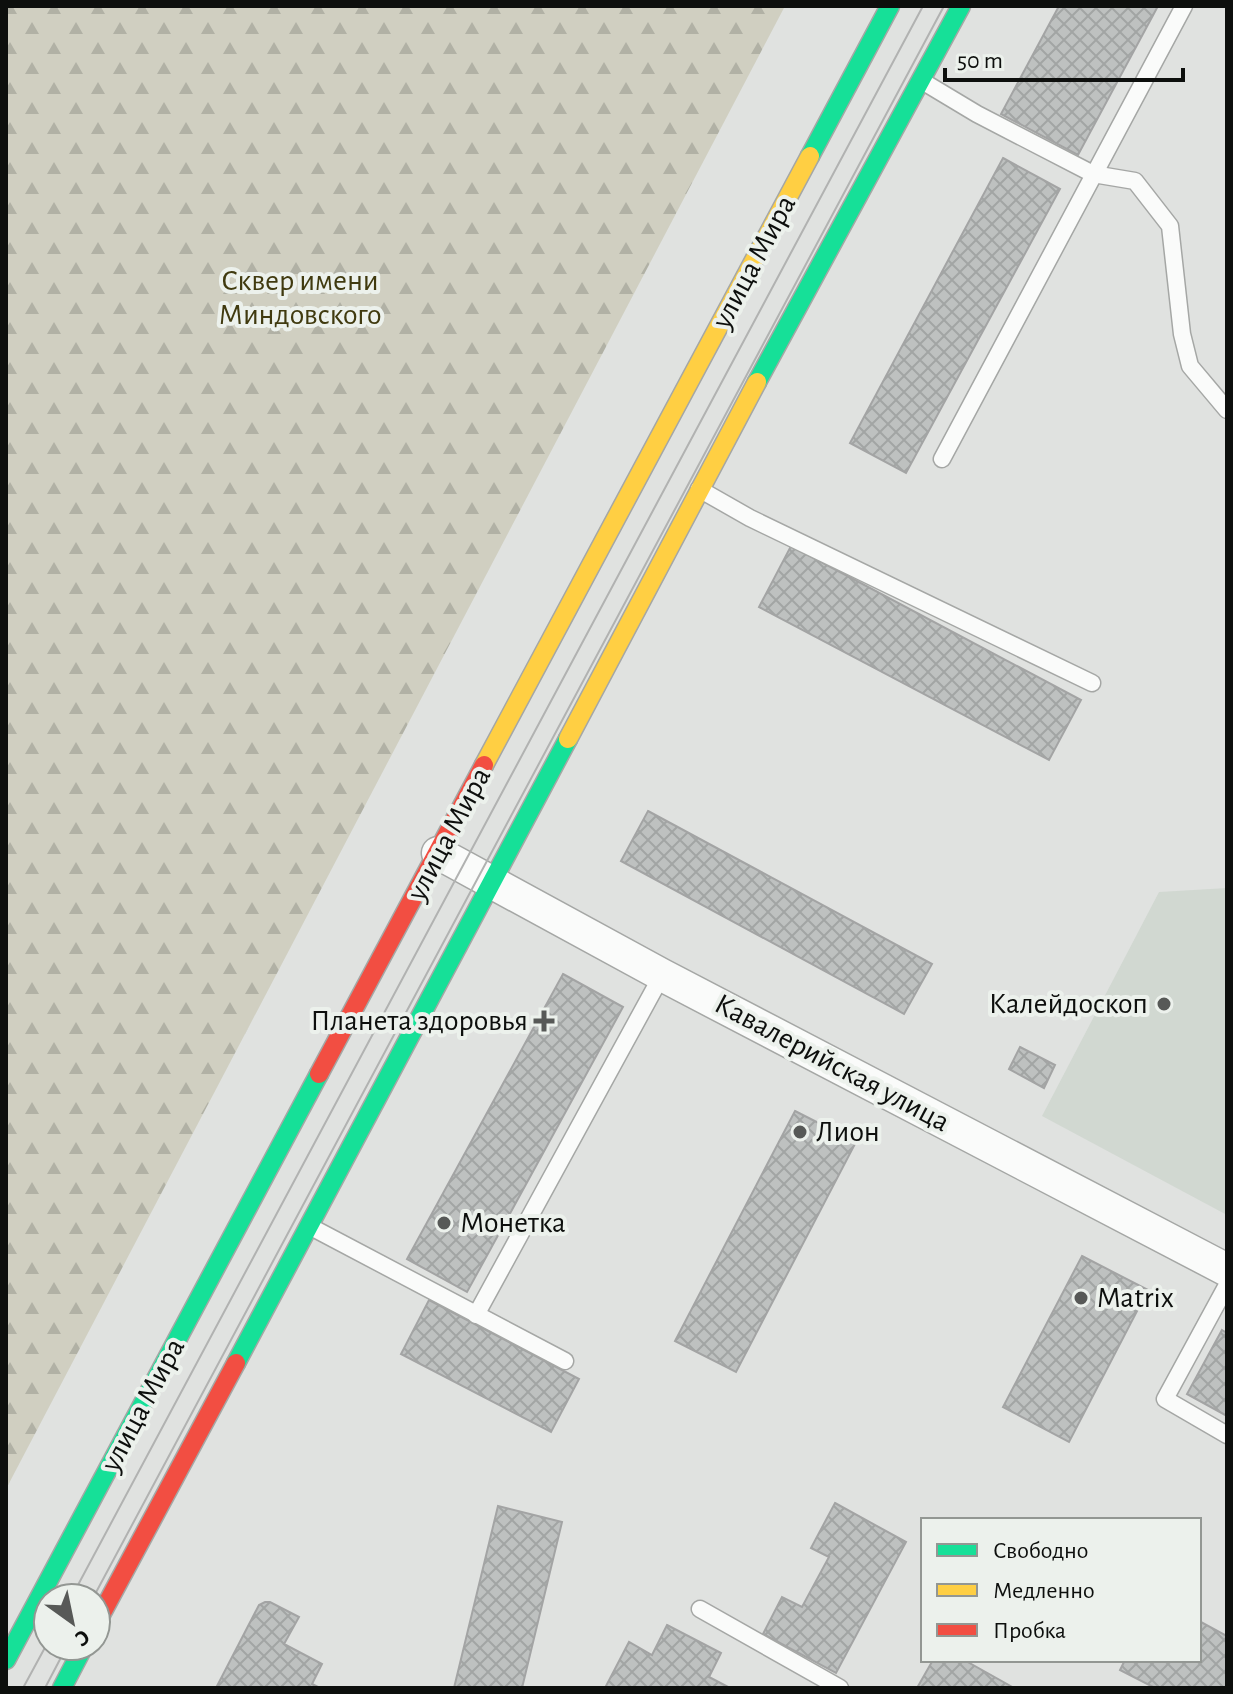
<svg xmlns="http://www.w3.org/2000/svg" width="1233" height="1694" viewBox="0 0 1233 1694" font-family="'Alegreya Sans',sans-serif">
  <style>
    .built { fill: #d1d8d1 }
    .forest { fill: url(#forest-firs) }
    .building { fill: url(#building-cross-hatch); stroke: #a3a4a4; stroke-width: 2 }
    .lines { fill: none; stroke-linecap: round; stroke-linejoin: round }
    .lane-casing { stroke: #a5a7a5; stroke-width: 19 }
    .street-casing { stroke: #a5a7a5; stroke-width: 35 }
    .fast-casing { stroke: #a5a7a5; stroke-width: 21 }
    .slow-casing { stroke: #a5a7a5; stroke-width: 21 }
    .jam-casing { stroke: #a5a7a5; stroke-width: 21 }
    .lane { stroke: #fafbfa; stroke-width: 16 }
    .street { stroke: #fafbfa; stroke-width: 32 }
    .fast { stroke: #16e098; stroke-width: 18 }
    .slow { stroke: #ffcf43; stroke-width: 18 }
    .jam { stroke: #f24e42; stroke-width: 18 }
    .tram { stroke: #b1b2b1; stroke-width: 2 }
    .poi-dot { fill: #575957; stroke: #ecf1ec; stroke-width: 3 }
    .labels { text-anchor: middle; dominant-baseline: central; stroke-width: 8; stroke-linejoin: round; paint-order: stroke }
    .street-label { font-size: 30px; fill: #0d0f0d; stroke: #ecf1ec }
    .park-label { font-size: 30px; fill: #403a0f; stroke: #ecf1ec }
    .poi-label { font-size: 30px; fill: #0d0f0d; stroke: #ecf1ec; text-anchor: start }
  </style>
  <defs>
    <pattern id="forest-firs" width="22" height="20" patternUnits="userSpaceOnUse" patternTransform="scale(2)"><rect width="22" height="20" fill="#d0cfc1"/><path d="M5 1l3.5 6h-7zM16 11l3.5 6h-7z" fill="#b1b1a5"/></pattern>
    <pattern id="building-cross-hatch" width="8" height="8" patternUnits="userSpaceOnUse" patternTransform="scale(2)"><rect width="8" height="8" fill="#bec1c0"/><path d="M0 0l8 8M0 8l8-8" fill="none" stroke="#a2a5a4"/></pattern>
  </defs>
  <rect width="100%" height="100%" fill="#e0e2e0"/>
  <polygon class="built" points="1227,888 1227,1215 1042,1116 1159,892"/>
  <polygon class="forest" points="6,6 785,6 6,1489"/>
  <g class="building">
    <polygon points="1059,6 1158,6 1078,155 1001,114"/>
    <polygon points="1003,158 1060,189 906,473 850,443"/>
    <polygon points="791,546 1081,700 1049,760 759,607"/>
    <polygon points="648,811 932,964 904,1014 621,861"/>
    <polygon points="563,974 623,1007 467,1292 407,1259"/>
    <polygon points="1020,1047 1055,1065 1044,1088 1009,1069"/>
    <polygon points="795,1111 856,1142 736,1372 675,1341"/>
    <polygon points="1082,1256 1148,1290 1069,1442 1003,1407"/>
    <polygon points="429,1300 579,1379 551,1432 401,1354"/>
    <polygon points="1222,1330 1227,1333 1227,1416 1187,1394"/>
    <polygon points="835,1503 906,1542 836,1673 763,1634 782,1597 802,1607 829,1557 811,1548"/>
    <polygon points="498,1506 562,1522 522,1688 454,1688"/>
    <polygon points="265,1602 270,1602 299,1617 284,1644 322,1664 312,1684 320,1688 216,1688 259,1605"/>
    <polygon points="1199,1621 1227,1636 1227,1688 1155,1688 1120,1670 1125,1660 1199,1660"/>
    <polygon points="667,1625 721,1653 709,1677 730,1688 605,1688 629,1642 652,1655"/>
    <polygon points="933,1660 964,1660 1014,1688 917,1688"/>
  </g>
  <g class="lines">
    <g class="lane-casing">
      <g id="lane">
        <polyline points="922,81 977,114 1093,174 1135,181 1170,226 1182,334 1190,366 1227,410"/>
        <polyline points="942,459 1184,6"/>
        <polyline points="699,489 750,518 1092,683"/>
        <polyline points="311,1227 565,1361"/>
        <polyline points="1227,1285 1165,1399 1227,1435"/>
        <polyline points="476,1315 662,975"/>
        <polyline points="700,1609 840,1688"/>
      </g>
    </g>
    <g class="street-casing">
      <polyline id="street" points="438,853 662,975 1227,1270"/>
    </g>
    <g class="fast-casing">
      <g id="fast">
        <polyline points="810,156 890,6"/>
        <polyline points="757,382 961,6"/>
        <polyline points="236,1363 568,739"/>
        <polyline points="6,1660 319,1074"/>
        <polyline points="62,1688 84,1646"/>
      </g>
    </g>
    <g class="slow-casing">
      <g id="slow">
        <polyline points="568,739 757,382"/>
        <polyline points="484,765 810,156"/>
      </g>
    </g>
    <g class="jam-casing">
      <g id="jam">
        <polyline points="319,1074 484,765"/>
        <polyline points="96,1624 236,1363"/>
      </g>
    </g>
    <use href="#lane" class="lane"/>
    <use href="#street" class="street"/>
    <use href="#fast" class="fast"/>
    <use href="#slow" class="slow"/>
    <use href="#jam" class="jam"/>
    <g class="tram">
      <polyline points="71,1598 923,6"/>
      <polyline points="93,1598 944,6"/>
      <polyline points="23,1688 48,1642"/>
      <polyline points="45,1688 67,1646"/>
    </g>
  </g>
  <g class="poi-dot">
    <circle cx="1164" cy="1004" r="8"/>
    <path d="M540 1009h8v8h8v8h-8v8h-8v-8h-8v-8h8z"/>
    <circle cx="800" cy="1132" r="8"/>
    <circle cx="444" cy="1223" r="8"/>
    <circle cx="1081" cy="1298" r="8"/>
  </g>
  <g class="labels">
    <g class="street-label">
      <text transform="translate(754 262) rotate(-62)">улица Мира</text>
      <text transform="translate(449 834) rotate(-62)">улица Мира</text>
      <text transform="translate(832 1063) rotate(28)">Кавалерийская улица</text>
      <text transform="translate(143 1405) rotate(-62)">улица Мира</text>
    </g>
    <g class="park-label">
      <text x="300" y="281">Сквер имени<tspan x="300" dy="34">Миндовского</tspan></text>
    </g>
    <g class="poi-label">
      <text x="1148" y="1004" text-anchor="end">Калейдоскоп</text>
      <text x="528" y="1021" text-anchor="end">Планета здоровья</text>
      <text x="816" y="1132">Лион</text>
      <text x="460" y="1223">Монетка</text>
      <text x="1097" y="1298">Matrix</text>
    </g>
  </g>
  <rect width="1233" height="1694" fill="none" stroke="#0d0f0d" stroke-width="16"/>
  <rect x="921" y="1518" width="280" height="144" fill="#ecf1ec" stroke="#939793" stroke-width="2"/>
  <rect x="937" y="1544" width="40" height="12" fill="#16e098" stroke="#939793" stroke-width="2"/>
  <text x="993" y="1558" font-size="24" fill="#0d0f0d">Свободно</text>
  <rect x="937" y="1584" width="40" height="12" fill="#ffcf43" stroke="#939793" stroke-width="2"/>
  <text x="993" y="1598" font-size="24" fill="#0d0f0d">Медленно</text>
  <rect x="937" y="1624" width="40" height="12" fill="#f24e42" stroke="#939793" stroke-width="2"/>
  <text x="993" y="1638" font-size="24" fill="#0d0f0d">Пробка</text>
  <g transform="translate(72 1622) rotate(147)"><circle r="38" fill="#ecf1ec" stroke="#939793" stroke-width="2"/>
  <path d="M0-6L14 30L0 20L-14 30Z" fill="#575957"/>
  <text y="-12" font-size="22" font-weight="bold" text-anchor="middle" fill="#0d0f0d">С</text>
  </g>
  <path d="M945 68v12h238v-12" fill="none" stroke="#0d0f0d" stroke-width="4"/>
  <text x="957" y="68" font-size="24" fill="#0d0f0d" stroke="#ecf1ec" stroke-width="6" paint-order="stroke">50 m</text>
</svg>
